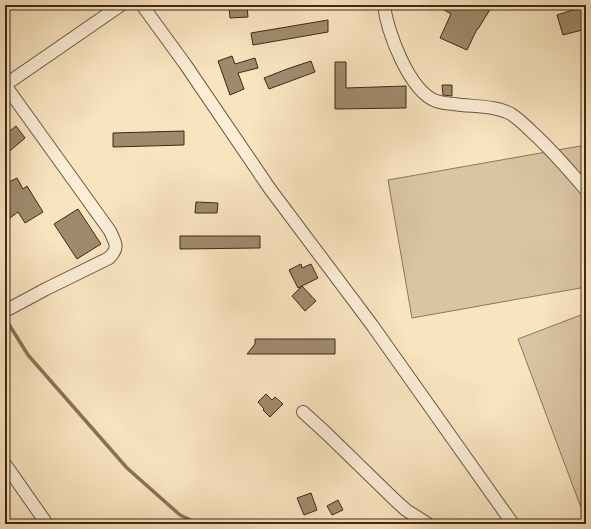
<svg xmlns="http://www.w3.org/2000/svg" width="591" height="529" viewBox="0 0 591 529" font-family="'Libre Caslon Text',serif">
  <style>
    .green { fill: #dac4a3; stroke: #8d765c }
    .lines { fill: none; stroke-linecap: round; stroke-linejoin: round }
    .stream { stroke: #897259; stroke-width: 3.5 }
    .building { fill: #a08a6e; stroke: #402815 }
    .minor-casing { stroke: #6e5740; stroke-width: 14 }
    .minor { stroke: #fbedd6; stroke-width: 12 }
  </style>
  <rect width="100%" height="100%" fill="#f9e4c0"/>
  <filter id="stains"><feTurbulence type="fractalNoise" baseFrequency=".005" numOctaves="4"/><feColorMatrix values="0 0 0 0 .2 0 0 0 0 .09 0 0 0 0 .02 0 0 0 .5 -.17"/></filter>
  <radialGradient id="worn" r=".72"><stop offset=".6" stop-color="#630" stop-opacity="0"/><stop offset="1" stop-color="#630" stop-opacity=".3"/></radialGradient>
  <g class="green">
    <polygon points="586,145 586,287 412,318 388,180"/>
    <polygon points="586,313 586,521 518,339"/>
  </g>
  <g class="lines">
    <polyline class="stream" points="5,318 28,355 127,468 180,515 199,524"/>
  </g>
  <g class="building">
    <polygon points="229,5 247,5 248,17 230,18"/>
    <polygon points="436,5 486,5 491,8 478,29 477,29 467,50 440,38 451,14"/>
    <polygon points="586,6 586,29 563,35 557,15"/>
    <polygon points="328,20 328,32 253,45 251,33"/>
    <polygon points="232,56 235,64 255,58 258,68 238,73 244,89 230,95 218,61"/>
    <polygon points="311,61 315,72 269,89 264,78 287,69"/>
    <polygon points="335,62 346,62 346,88 406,86 406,108 335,109"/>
    <polygon points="442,85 452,85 452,96 443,95"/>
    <polygon points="16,126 25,138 5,155 5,135"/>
    <polygon points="184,131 184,145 113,147 113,133"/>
    <polygon points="17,178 23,189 27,186 43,212 25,223 18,212 10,218 5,211 5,184"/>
    <polygon points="196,202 218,203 217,213 195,213"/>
    <polygon points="78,209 101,244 77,259 54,224"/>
    <polygon points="180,236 260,236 260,248 180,249"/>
    <polygon points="301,264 302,268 311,264 318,278 298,288 289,270"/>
    <polygon points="302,286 316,301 305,311 292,296"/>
    <polygon points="255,339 335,339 335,354 247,354 255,344"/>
    <polygon points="266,394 272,400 275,397 283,404 270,417 263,410 264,409 258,402"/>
    <polygon points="311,493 317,510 304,515 297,498"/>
    <polygon points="338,500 343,510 332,515 327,506"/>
  </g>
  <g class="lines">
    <g class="minor-casing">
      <g id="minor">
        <polyline points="142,5 185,64 270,189 372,325 513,524"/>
        <path d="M384 5C387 31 409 91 436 101 442 103 449 104 454 104 472 107 495 105 511 114 519 119 526 126 532 132 552 150 569 170 586 190"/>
        <path d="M5 85 110 231C115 243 120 247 109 258L46 289 5 311"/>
        <polyline points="5,85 121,5"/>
        <polyline points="303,412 325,432 396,501 406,510 428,524"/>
        <polyline points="5,464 47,524"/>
      </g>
    </g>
    <use href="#minor" class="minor"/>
  </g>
  <rect width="591" height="529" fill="none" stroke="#f9e4c0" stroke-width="20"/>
  <rect x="6" y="6" width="579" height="517" fill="none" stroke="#402815" stroke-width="2"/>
  <rect x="10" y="10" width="571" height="509" fill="none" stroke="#402815"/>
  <rect width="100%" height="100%" filter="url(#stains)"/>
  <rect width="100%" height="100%" fill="url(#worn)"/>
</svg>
